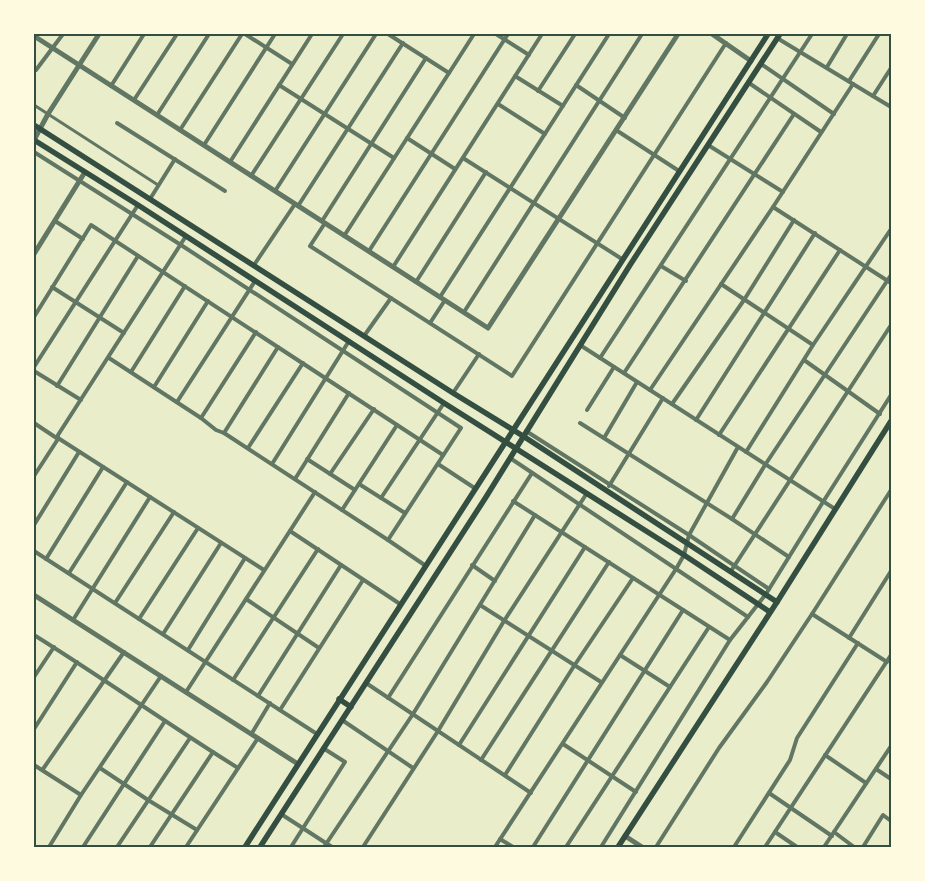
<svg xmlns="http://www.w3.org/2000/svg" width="925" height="881" viewBox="0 0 925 881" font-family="Ubuntu,sans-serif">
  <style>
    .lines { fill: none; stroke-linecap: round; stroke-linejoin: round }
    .pedestrian { stroke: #617663; stroke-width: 3 }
    .minor { stroke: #617663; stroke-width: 4 }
    .tertiary { stroke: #617663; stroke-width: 5 }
    .secondary { stroke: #344e41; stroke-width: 5.5 }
    .neatline { fill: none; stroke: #344e41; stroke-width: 2 }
  </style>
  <rect width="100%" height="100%" fill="#e9edc9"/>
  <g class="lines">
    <polyline class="pedestrian" points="34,105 158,185"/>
    <g class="minor">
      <polyline points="245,34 292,64"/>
      <polyline points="388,34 449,73 474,34"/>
      <polyline points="496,34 529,55"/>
      <polyline points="777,38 891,107"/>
      <polyline points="761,64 834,114"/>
      <polyline points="827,67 847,34"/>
      <polyline points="34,68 36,70 63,34"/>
      <polyline points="515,76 563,106"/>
      <polyline points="849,81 879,34"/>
      <polyline points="749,83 821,132"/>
      <polyline points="853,84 773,207 891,283"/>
      <polyline points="279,85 394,158"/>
      <polyline points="576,85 625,118"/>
      <polyline points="111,86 144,34"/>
      <polyline points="538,91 575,34"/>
      <polyline points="873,96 891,68"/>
      <polyline points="134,100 177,34"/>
      <polyline points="498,104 545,134"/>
      <polyline points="157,115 209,34"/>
      <polyline points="117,123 225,191"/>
      <polyline points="180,130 242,34"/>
      <polyline points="616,130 679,171"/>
      <polyline points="407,138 455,169"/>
      <polyline points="204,145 275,34"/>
      <polyline points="708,145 783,192"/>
      <polyline points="34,152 181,245 461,428 388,540"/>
      <polyline points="463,158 622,259"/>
      <polyline points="230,162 312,34"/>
      <polyline points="251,176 343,34"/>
      <polyline points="275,191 376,34"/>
      <polyline points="150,199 175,159"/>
      <polyline points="298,206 403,43"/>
      <polyline points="55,221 83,239"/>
      <polyline points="322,221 426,58"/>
      <polyline points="325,223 310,246 512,376 726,43"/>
      <polyline points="344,236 449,73"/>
      <polyline points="369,251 508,34"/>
      <polyline points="254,265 295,204"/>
      <polyline points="661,266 686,281"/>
      <polyline points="393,267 542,34"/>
      <polyline points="416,282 486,172"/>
      <polyline points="721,284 813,345"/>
      <polyline points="52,287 124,333"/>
      <polyline points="440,297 609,34"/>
      <polyline points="464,312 642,34"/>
      <polyline points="34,317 91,225 443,455"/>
      <polyline points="430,323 445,300"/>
      <polyline points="364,336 391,298"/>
      <polyline points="580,345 835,509"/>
      <polyline points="109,358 201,418 216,430 224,433 388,540 426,566"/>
      <polyline points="600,358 812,34"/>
      <polyline points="804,360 880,414"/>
      <polyline points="34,367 138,205"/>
      <polyline points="34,371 81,400"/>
      <polyline points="131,372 185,286"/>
      <polyline points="624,373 794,114"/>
      <polyline points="57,386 138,256"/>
      <polyline points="154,387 208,301"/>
      <polyline points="650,390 773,207"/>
      <polyline points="453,393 479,354"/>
      <polyline points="177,402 255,281"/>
      <polyline points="672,404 744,300 794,220"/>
      <polyline points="587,410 614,367"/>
      <polyline points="201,418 256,332"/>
      <polyline points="696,420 815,233"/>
      <polyline points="34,423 58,439"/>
      <polyline points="580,423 732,519 789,557"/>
      <polyline points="526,431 689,535 769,589"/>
      <polyline points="224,433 278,347"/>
      <polyline points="719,435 840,250"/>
      <polyline points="58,438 264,570"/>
      <polyline points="604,438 637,382"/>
      <polyline points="248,448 303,363"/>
      <polyline points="746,452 813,345 891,229"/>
      <polyline points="510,458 748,617 766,594 823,502 891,395"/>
      <polyline points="307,459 355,490"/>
      <polyline points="272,464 349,341"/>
      <polyline points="438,464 476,489"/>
      <polyline points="330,474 374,409"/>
      <polyline points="34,476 58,439 58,435 186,236"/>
      <polyline points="295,479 349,393"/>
      <polyline points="359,484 405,513"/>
      <polyline points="609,486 663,398"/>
      <polyline points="381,498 444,403"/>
      <polyline points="513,501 730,640"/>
      <polyline points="342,510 397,425"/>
      <polyline points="732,519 765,465 891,275"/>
      <polyline points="34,525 79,452"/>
      <polyline points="290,531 400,604"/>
      <polyline points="34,551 317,734"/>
      <polyline points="46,559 103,467"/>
      <polyline points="472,565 495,581"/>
      <polyline points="731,571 891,325"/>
      <polyline points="69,573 127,482"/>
      <polyline points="246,599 319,648"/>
      <polyline points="115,603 174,512"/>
      <polyline points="480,605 601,682"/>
      <polyline points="812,614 887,662"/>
      <polyline points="139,619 198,528"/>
      <polyline points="73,620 150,497"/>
      <polyline points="163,634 221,543"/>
      <path d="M34 635C103 678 169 725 238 768"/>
      <polyline points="849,638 891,571"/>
      <polyline points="188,650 245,558"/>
      <polyline points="620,655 670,687"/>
      <polyline points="34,677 54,647"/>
      <polyline points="233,680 318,549"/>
      <polyline points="366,683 531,793"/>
      <polyline points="186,692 315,492"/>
      <polyline points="258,696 341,565"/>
      <polyline points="388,698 532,473"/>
      <polyline points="280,710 363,580"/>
      <polyline points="342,720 413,768"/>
      <polyline points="34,729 77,662"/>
      <polyline points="252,733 270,703"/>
      <polyline points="563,744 636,792"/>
      <polyline points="459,745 585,547"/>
      <polyline points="825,755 866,783"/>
      <polyline points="481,760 609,562"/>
      <polyline points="34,765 81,795"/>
      <polyline points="100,768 148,800 197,830"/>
      <polyline points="43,769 124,652"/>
      <polyline points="876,769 891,779"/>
      <polyline points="505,775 574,666 633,578"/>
      <polyline points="769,793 832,836"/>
      <polyline points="281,814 332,847"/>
      <polyline points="775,832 797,847"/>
      <polyline points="834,832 854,847"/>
      <polyline points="500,839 513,847"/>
      <polyline points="49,847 81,795 161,676"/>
      <polyline points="83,847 165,721"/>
      <polyline points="117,847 190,738"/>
      <polyline points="150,847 213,752"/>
      <polyline points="186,847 258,738"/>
      <polyline points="291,847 345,762 323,748"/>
      <polyline points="324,847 413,714 535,515"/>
      <polyline points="363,847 438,731 504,621 587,493"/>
      <polyline points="495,847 676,569 684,555 689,535 738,447"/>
      <polyline points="533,847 683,610"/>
      <polyline points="566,847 709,627"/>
      <polyline points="601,847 730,640 748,617"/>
      <polyline points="656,847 719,748 767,682 812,614 891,490"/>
      <polyline points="734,847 790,760 797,738 858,643"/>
      <polyline points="765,847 891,655"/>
      <polyline points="824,847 891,746"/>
      <polyline points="863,847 883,815 891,821"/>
    </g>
    <g class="tertiary">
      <polyline points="712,34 751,61"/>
      <polyline points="34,36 488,328 678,34"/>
      <polyline points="34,140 48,114 99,34"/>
      <polyline points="34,254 85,172"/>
      <polyline points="34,595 298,764"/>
      <polyline points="625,836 642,847"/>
    </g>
    <g class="secondary">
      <polyline points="34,125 453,393 523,436 777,602"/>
      <polyline points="34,140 138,205 444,403 684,555 770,612"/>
      <polyline points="339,699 351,707"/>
      <polyline points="245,847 768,34"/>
      <polyline points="260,847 486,497 630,265 780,34"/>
      <polyline points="618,847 777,602 891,421"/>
    </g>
  </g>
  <rect width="925" height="881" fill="none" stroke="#fefae0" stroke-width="70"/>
  <rect x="35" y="35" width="855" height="811" class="neatline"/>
</svg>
